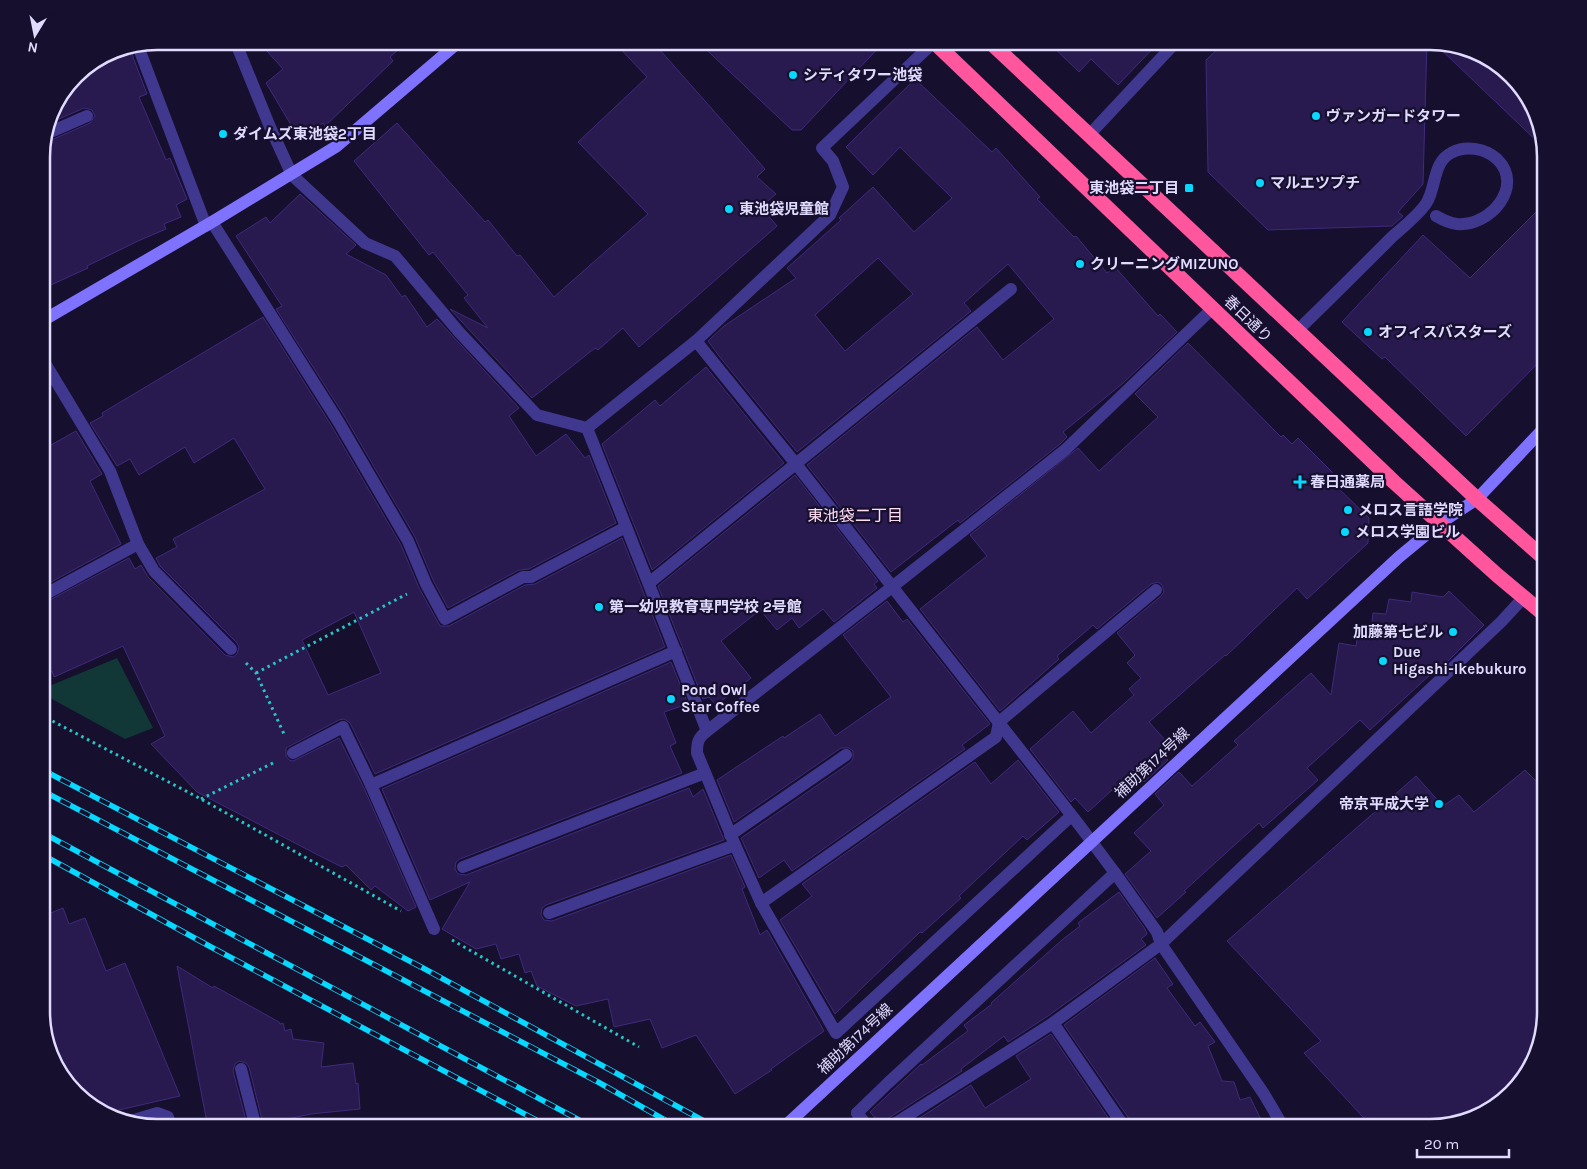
<svg xmlns="http://www.w3.org/2000/svg" width="1587" height="1169" viewBox="0 0 1587 1169" font-family="Karla,'Noto Sans JP',sans-serif">
  <style>
    .green { fill: #123737 }
    .building { fill: #281a4f; stroke: #3f2a7d; fill-rule: evenodd }
    .lines { fill: none; stroke-linecap: round; stroke-linejoin: round }
    .path { stroke: #27c7c6; stroke-width: 3; stroke-dasharray: 2.5 4; stroke-linecap: butt }
    .lane { stroke: #40378f; stroke-width: 12 }
    .street { stroke: #40378f; stroke-width: 12 }
    .secondary { stroke: #7e72ff; stroke-width: 12 }
    .highway { stroke: #ff569d; stroke-width: 15 }
    .rail-casing { stroke: #07d8ff; stroke-width: 5.5 }
    .rail { stroke: #160f2d; stroke-width: 4; stroke-dasharray: 11; stroke-linecap: butt }
    .poi-dot { fill: #07d8ff; stroke: #160f2d; stroke-width: 2 }
    .labels { text-anchor: middle; dominant-baseline: central; stroke-width: 4.5; stroke-linejoin: round; paint-order: stroke }
    .poi-label { font-size: 15px; font-weight: bold; fill: #e1dbff; stroke: #160f2d; text-anchor: start }
    .street-label { font-size: 15px; fill: #e1dbff; stroke: #160f2d }
    .neighbourhood-label { font-size: 16px; fill: #ffddf1; stroke: #160f2d }
    .rim { fill: none; stroke: #e1dbff; stroke-width: 2.5 }
  </style>
  <rect width="100%" height="100%" fill="#160f2d"/>
  <polygon class="green" points="117,658 153,728 125,739 41,693 42,689"/>
  <g class="building">
    <polygon points="258,41 408,41 390,57 393,61 325,126 323,123 300,140 266,83 283,69"/>
    <polygon points="613,41 652,41 765,169 757,177 776,194 761,207 777,226 639,347 623,328 598,350 595,348 532,398 450,309 488,328 464,298 468,295 433,252 429,255 354,161 397,123 485,222 488,220 517,256 520,255 554,297 648,214 578,142 647,77"/>
    <polygon points="697,41 885,41 801,130 792,130"/>
    <polygon points="1047,41 1160,41 1118,85 1091,59 1079,72"/>
    <polygon points="1226,41 1427,41 1423,184 1398,212 1403,216 1392,226 1268,230 1208,172 1206,60"/>
    <polygon points="1433,42 1500,65 1534,106 1543,147"/>
    <polygon points="131,46 133,57 147,94 139,97 166,160 170,158 187,199 176,205 181,217 164,224 166,229 138,241 87,266 88,268 42,289 42,149 44,142 49,141 90,123 95,116 92,110 84,108 48,124 53,106 80,70 113,50"/>
    <path d="M915 79 992 152 996 148 1040 197 1037 199 1074 237 1076 236 1107 273 1115 267 1158 316 1160 314 1177 332 1122 384 1063 432 1067 437 1060 444 960 523 958 520 891 572 807 465 977 327 1003 360 1054 319 1008 264 964 303 971 311 797 452 719 356 708 341 724 326 796 278 787 268 841 220 839 218 873 187 914 232 952 198 900 147 873 175 846 147ZM878 258 913 294 845 351 815 315Z"/>
    <polygon points="300,194 356,245 346,254 386,275 402,297 405,295 427,327 437,319 519,408 509,416 536,456 566,434 585,458 589,455 616,523 529,569 519,570 448,608 433,580 415,537 345,417 276,309 282,306 236,236 266,217 270,223"/>
    <polygon points="1546,202 1546,355 1466,436 1385,357 1382,359 1342,322 1423,235 1470,278"/>
    <path d="M263 317 331 425 401 545 419 588 440 626H449L525 585 535 584 622 538 665 647 375 774 350 723 344 719 339 720 286 748V756L289 760 293 761 339 738 364 788 416 907 408 911 375 886 371 890 346 865 342 867 318 855 197 792 151 744 165 736 123 646 54 677 52 671 42 676V604L129 558 135 569 141 565 148 577 225 655 233 657 237 654 239 647 237 643 160 566 156 558 177 547 173 539 265 489 234 438 194 463 185 447 139 475 130 459 117 466 90 423 103 416 102 413ZM354 612 381 673 328 695 302 640Z"/>
    <polygon points="1188,343 1281,437 1283,435 1292,444 1298,438 1339,479 1334,484 1369,518 1368,543 1307,599 1297,588 1226,656 1225,655 1149,722 1166,741 1157,749 1168,760 1144,782 1134,770 1088,812 1075,798 1071,802 1030,749 1073,711 1091,733 1134,695 1129,689 1141,678 1127,663 1135,655 1117,633 1161,596 1164,592 1162,585 1158,582 1151,584 1097,629 1093,625 1057,656 1059,659 1000,711 920,609 987,556 970,535 1078,448 1099,471 1158,417 1135,394"/>
    <polygon points="706,367 784,463 652,570 602,444 655,400 660,406"/>
    <polygon points="76,431 102,474 90,481 121,544 42,587 42,450"/>
    <polygon points="795,475 878,581 874,584 877,588 834,622 823,609 799,628 792,618 777,630 760,610 721,641 751,678 716,705 709,697 703,699 658,586"/>
    <polygon points="1449,591 1484,625 1446,663 1444,662 1370,730 1360,720 1307,768 1318,780 1263,828 1259,823 1184,891 1186,892 1157,918 1125,874 1151,851 1134,833 1164,805 1155,794 1179,772 1192,786 1238,745 1234,741 1311,673 1331,695 1339,643 1356,646 1359,627 1371,630 1373,613 1386,614 1389,599 1411,602 1412,592 1443,597"/>
    <polygon points="887,601 903,622 907,619 990,724 962,745 965,749 792,871 784,860 759,878 741,838 851,762 853,758 853,751 849,748 841,748 734,822 717,780 783,736 784,738 820,714 835,736 891,697 843,635"/>
    <polygon points="671,662 688,704 664,712 676,743 670,746 682,773 460,859 456,862 455,869 458,874 466,875 689,788 693,797 703,789 724,840 546,905 542,908 541,915 544,920 552,921 731,855 745,887 742,889 760,935 767,930 824,1031 771,1069 772,1070 735,1094 696,1035 662,1048 650,1019 614,1027 608,999 576,1006 537,986 531,971 525,973 519,954 501,959 496,944 476,949 442,929 470,882 430,900 382,789"/>
    <polygon points="1018,760 1059,812 1027,840 1023,836 959,896 961,898 922,933 920,932 835,1014 780,920 812,896 802,884 975,762 991,784"/>
    <polygon points="1525,770 1546,791 1546,1012 1524,1077 1482,1116 1430,1128 1373,1128 1304,1053 1321,1041 1227,941 1416,776 1443,806 1459,795 1474,812"/>
    <polygon points="1119,892 1145,929 1147,934 1141,939 1146,945 1048,1016 1008,1042 1004,1036 961,1069 962,1071 884,1121 881,1125 870,1112 921,1064 922,1065 968,1031 964,1025 992,1004 991,1003 1062,940 1080,926 1078,923"/>
    <polygon points="63,908 69,924 85,918 106,971 125,963 180,1096 110,1112 87,1104 57,1070 41,1019 41,917"/>
    <polygon points="1155,958 1173,984 1167,988 1195,1026 1200,1022 1215,1042 1208,1046 1222,1081 1234,1082 1240,1100 1250,1097 1265,1128 1133,1128 1132,1123 1064,1025"/>
    <polygon points="177,966 213,988 214,986 279,1022 280,1024 283,1023 285,1031 291,1029 293,1039 324,1043 321,1067 353,1063 356,1084 358,1083 360,1109 311,1114 263,1124 249,1067 246,1063 239,1061 235,1064 233,1071 248,1128 208,1128"/>
    <polygon points="1051,1034 1115,1128 904,1128 971,1085 985,1108 1031,1079 1016,1056"/>
  </g>
  <g class="lines">
    <g class="path">
      <polyline points="246,663 256,673 284,734"/>
      <polyline points="256,673 407,594"/>
      <polyline points="41,715 201,799 401,911"/>
      <polyline points="201,799 275,762"/>
      <polyline points="452,940 639,1047"/>
    </g>
    <g class="lane">
      <polyline points="141,54 206,226"/>
      <polyline points="46,134 87,116"/>
      <polyline points="212,222 338,421 408,541 426,584 445,619 523,577 531,577 626,527"/>
      <path d="M1298 330C1330 299 1361 268 1392 237 1402 228 1421 213 1427 202 1436 187 1433 162 1451 153 1465 145 1485 148 1497 159 1525 186 1490 227 1457 224 1449 223 1443 220 1436 216"/>
      <polyline points="42,358 110,471 138,544 154,571 231,649"/>
      <polyline points="649,583 1011,289"/>
      <polyline points="42,596 138,544"/>
      <polyline points="293,753 343,727 371,785 434,929"/>
      <polyline points="371,785 676,651"/>
      <polyline points="730,835 846,755"/>
      <polyline points="463,867 705,773"/>
      <polyline points="761,903 996,737 999,722 1156,590"/>
      <polyline points="549,913 735,845"/>
      <polyline points="1053,1023 1125,1128"/>
      <polyline points="241,1069 256,1128"/>
      <polyline points="857,1113 869,1128"/>
      <polyline points="134,1120 157,1113 168,1117 171,1128"/>
      <polyline points="888,1128 1053,1023 1161,944 1501,622 1524,597"/>
    </g>
    <g class="street">
      <path d="M235 41 270 127 292 175 365 243 395 256 459 332 537 415 587 428 707 731C698 738 697 742 697 753L735 845 761 903 836 1033 1071 816"/>
      <polyline points="1089,135 1177,41"/>
      <polyline points="696,341 796,464 1080,826 1115,873 888,1083 857,1113"/>
      <polyline points="587,428 696,341 830,215 843,187 833,161 822,148 934,42"/>
      <polyline points="707,731 892,587 1065,450 1212,309"/>
      <polyline points="1115,873 1157,932 1161,944 1264,1094 1284,1128"/>
    </g>
    <g class="secondary">
      <polyline points="42,321 212,222 337,146 460,41"/>
      <polyline points="783,1128 1399,557 1439,524 1477,499 1546,426"/>
    </g>
    <g class="highway">
      <polyline points="933,41 1394,482 1497,575 1546,616"/>
      <polyline points="989,41 1477,499 1546,560"/>
    </g>
    <g class="rail-casing">
      <g id="rail">
        <polyline points="41,769 423,968 717,1128"/>
        <polyline points="41,790 598,1082 679,1128"/>
        <polyline points="41,832 594,1128"/>
        <polyline points="41,854 211,947 551,1128"/>
      </g>
    </g>
    <use href="#rail" class="rail"/>
  </g>
  <g class="poi-dot">
    <circle cx="793" cy="75" r="5"/>
    <circle cx="1316" cy="116" r="5"/>
    <circle cx="223" cy="134" r="5"/>
    <circle cx="1260" cy="183" r="5"/>
    <rect x="1184" y="183" width="10" height="10" rx="2.5"/>
    <circle cx="729" cy="209" r="5"/>
    <circle cx="1080" cy="264" r="5"/>
    <circle cx="1368" cy="332" r="5"/>
    <path d="M1297.5 474.5h5v5h5v5h-5v5h-5v-5h-5v-5h5z"/>
    <circle cx="1348" cy="510" r="5"/>
    <circle cx="1345" cy="532" r="5"/>
    <circle cx="599" cy="607" r="5"/>
    <circle cx="1453" cy="632" r="5"/>
    <circle cx="1383" cy="661" r="5"/>
    <circle cx="671" cy="699" r="5"/>
    <circle cx="1439" cy="804" r="5"/>
  </g>
  <g class="labels">
    <g class="poi-label">
      <text x="803" y="75">シティタワー池袋</text>
      <text x="1326" y="116">ヴァンガードタワー</text>
      <text x="233" y="134">ダイムズ東池袋2丁目</text>
      <text x="1270" y="183">マルエツプチ</text>
      <text x="1179" y="188" text-anchor="end">東池袋二丁目</text>
      <text x="739" y="209">東池袋児童館</text>
      <text x="1090" y="264">クリーニングMIZUNO</text>
      <text x="1378" y="332">オフィスバスターズ</text>
      <text x="1310" y="482">春日通薬局</text>
      <text x="1358" y="510">メロス言語学院</text>
      <text x="1355" y="532">メロス学園ビル</text>
      <text x="609" y="607">第一幼児教育専門学校 2号館</text>
      <text x="1443" y="632" text-anchor="end">加藤第七ビル</text>
      <text x="1393" y="652">Due<tspan x="1393" dy="17">Higashi-Ikebukuro</tspan></text>
      <text x="681" y="690">Pond Owl<tspan x="681" dy="17">Star Coffee</tspan></text>
      <text x="1429" y="804" text-anchor="end">帝京平成大学</text>
    </g>
    <g class="street-label">
      <text transform="translate(1248 319) rotate(44)">春日通り</text>
      <text transform="translate(1152 763) rotate(-43)">補助第174号線</text>
      <text transform="translate(855 1039) rotate(-43)">補助第174号線</text>
    </g>
    <g class="neighbourhood-label">
      <text x="855" y="515">東池袋二丁目</text>
    </g>
  </g>
  <path d="M0 0H1587V1169H0ZM157 50H1430A107 107 0 0 1 1537 157V1012A107 107 0 0 1 1430 1119H157A107 107 0 0 1 50 1012V157A107 107 0 0 1 157 50Z" fill="#160f2d" fill-rule="evenodd"/>
  <path class="rim" d="M157 50H1430A107 107 0 0 1 1537 157V1012A107 107 0 0 1 1430 1119H157A107 107 0 0 1 50 1012V157A107 107 0 0 1 157 50Z"/>
  <g transform="translate(35 35) rotate(190)" stroke="#160f2d" stroke-width="4" paint-order="stroke">
  <path d="M0-4L9 19L0 12L-9 19Z" fill="#e1dbff"/>
  <text y="-8" font-size="14" font-weight="bold" text-anchor="middle" fill="#e1dbff">N</text>
  </g>
  <path d="M1417 1149v8h92v-8" fill="none" stroke="#e1dbff" stroke-width="2.5"/>
  <text x="1424" y="1149" font-size="15" fill="#e1dbff" stroke="#160f2d" stroke-width="4" paint-order="stroke">20 m</text>
</svg>
